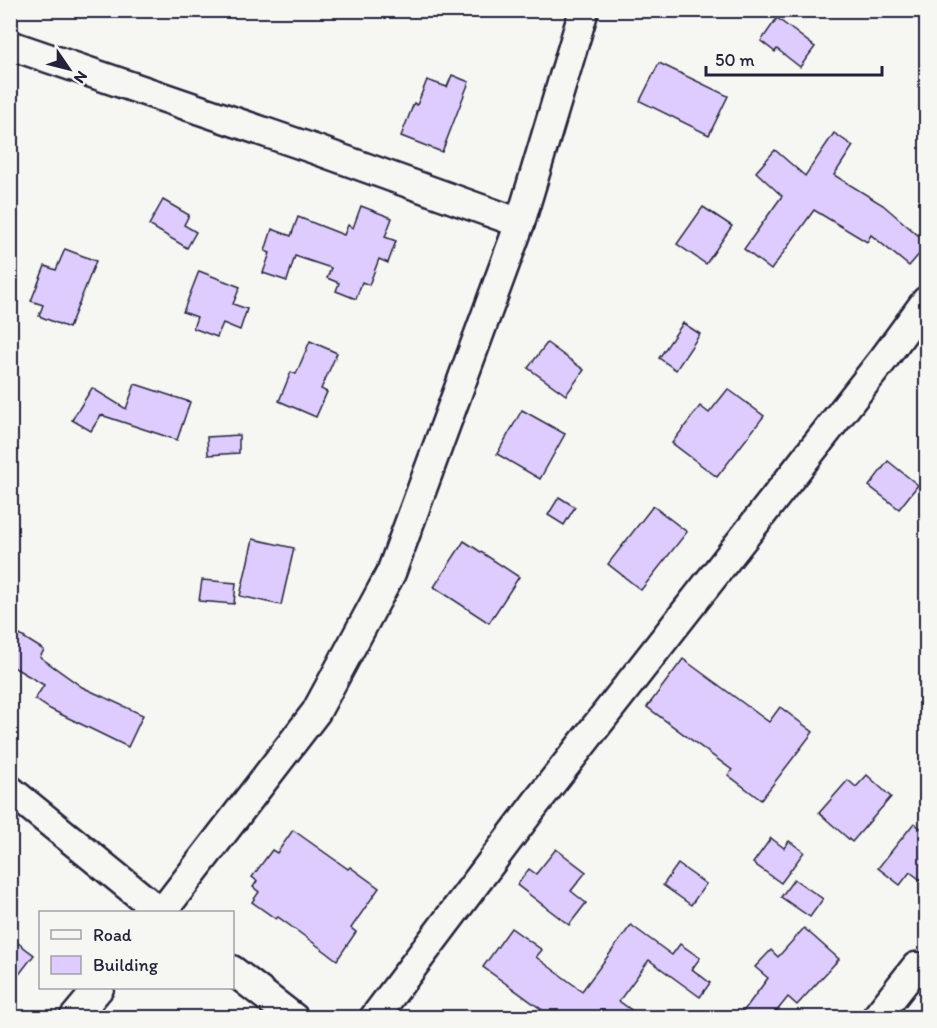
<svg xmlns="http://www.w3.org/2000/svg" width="937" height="1028" viewBox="0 0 937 1028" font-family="Itim,sans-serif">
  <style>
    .building { fill: #deccfe; stroke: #22223b; stroke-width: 1.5 }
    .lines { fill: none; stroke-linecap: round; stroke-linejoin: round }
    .minor-casing { stroke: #22223b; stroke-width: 33 }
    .minor { stroke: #f6f6f2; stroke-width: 28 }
  </style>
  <rect width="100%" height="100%" fill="#f6f6f2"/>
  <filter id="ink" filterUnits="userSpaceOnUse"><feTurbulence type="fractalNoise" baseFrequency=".0167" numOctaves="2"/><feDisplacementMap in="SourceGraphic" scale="12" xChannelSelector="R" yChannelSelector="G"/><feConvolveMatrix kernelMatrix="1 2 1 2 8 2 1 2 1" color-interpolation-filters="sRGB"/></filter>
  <g filter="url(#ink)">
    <g class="building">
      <polygon points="777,18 815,47 800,67 777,49 775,52 761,41"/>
      <polygon points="659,63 728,96 709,135 640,101"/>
      <polygon points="452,75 469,82 442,152 401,136 414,103 417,105 427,80 447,87"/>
      <polygon points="834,133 853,146 834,175 883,205 927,243 927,245 909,266 871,235 867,242 814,210 771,270 744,249 782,196 756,172 775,150 805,176"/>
      <polygon points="163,200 189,215 184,225 196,232 187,248 149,225"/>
      <polygon points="361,206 392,218 385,237 396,241 388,263 379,259 369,285 362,282 356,299 336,291 339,283 327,278 331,268 295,256 287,281 263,273 270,253 265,251 272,229 291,236 298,217 344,235 348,225 353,228"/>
      <polygon points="703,207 732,226 706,264 677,244"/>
      <polygon points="65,249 96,261 69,328 39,316 43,305 31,301 45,266 56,270"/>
      <polygon points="199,271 240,287 233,304 247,309 240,330 223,323 217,337 193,328 197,317 183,312"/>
      <polygon points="683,323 700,334 676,370 659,358"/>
      <polygon points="310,341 337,353 321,389 327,392 316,417 279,401 291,372 296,374"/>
      <polygon points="547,343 584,370 566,395 528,368"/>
      <polygon points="135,384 190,402 177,440 101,415 91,431 72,420 92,388 126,409"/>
      <polygon points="728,389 764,416 717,477 672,443 700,406 709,413"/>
      <polygon points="522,410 565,434 540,479 497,454"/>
      <polygon points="239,435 239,453 208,455 207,437"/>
      <polygon points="888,461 918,485 899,509 869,486"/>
      <polygon points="559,497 575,507 564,525 548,515"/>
      <polygon points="653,506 687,532 641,590 608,564"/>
      <polygon points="253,539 294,548 281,605 240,596"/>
      <polygon points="464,541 519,577 489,623 434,587"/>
      <polygon points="202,580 236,583 234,604 199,601"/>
      <polygon points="10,629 44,650 40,657 82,687 143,715 128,747 50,709 35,699 44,685 10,665"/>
      <polygon points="683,659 769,722 780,707 813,732 761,800 728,775 732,770 647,707"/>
      <polygon points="867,775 891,797 852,842 819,813 848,780 856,787"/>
      <polygon points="914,823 927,833 927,885 910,872 900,885 878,868"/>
      <polygon points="293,830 348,869 350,867 379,888 351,928 356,932 337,960 278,917 276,919 252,902 259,892 253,887 257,881 252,877 272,850 277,853"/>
      <polygon points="771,838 784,848 789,841 804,852 781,883 753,863"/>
      <polygon points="556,849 586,872 571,891 586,903 569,925 517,885 529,869 536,874"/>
      <polygon points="678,864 706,884 691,905 663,885"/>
      <polygon points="794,879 823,899 810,917 781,897"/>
      <polygon points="631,925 672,955 680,944 700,958 692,969 710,983 700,997 649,960 619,1001 641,1017 552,1017 483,967 511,928 542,950 536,957 582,991"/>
      <polygon points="804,928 839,959 797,1005 788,997 772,1017 739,1017 768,978 755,967 771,950 778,957"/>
      <polygon points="10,937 34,955 10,986"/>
    </g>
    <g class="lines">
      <g class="minor-casing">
        <g id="minor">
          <polyline points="10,45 314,149 520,223"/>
          <polyline points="10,790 160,912"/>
          <polyline points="162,912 316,712 391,573 520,223 584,10"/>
          <polyline points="232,970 294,1018"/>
          <polyline points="74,1018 99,988"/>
          <polyline points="374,1018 536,803 885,357 926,301"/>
          <polyline points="876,1018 916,967"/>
        </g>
      </g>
      <use href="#minor" class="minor"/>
    </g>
  </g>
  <rect width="937" height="1028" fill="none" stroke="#f6f6f2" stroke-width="36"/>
  <rect x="18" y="18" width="901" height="992" fill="none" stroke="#22223b" stroke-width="2" filter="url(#ink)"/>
  <rect x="39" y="911" width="195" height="78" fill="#f6f6f2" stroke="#a1a1a9" stroke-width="1.5"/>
  <rect x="51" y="930" width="30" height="9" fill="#f6f6f2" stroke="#a1a1a9" stroke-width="1.5"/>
  <text x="93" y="941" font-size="18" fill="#22223b">Road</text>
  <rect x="51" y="956" width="30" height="18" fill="#deccfe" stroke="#a1a1a9" stroke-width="1.5"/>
  <text x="93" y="971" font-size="18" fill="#22223b">Building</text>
  <g transform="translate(69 69) rotate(125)" stroke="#f6f6f2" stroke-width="4.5" paint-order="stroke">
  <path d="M0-4.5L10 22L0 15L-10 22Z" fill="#22223b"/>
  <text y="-9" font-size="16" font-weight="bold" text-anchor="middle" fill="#22223b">N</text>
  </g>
  <path d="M706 66v9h176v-9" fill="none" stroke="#22223b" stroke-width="3"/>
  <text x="715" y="66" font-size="18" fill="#22223b" stroke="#f6f6f2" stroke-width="4.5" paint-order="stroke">50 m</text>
</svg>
